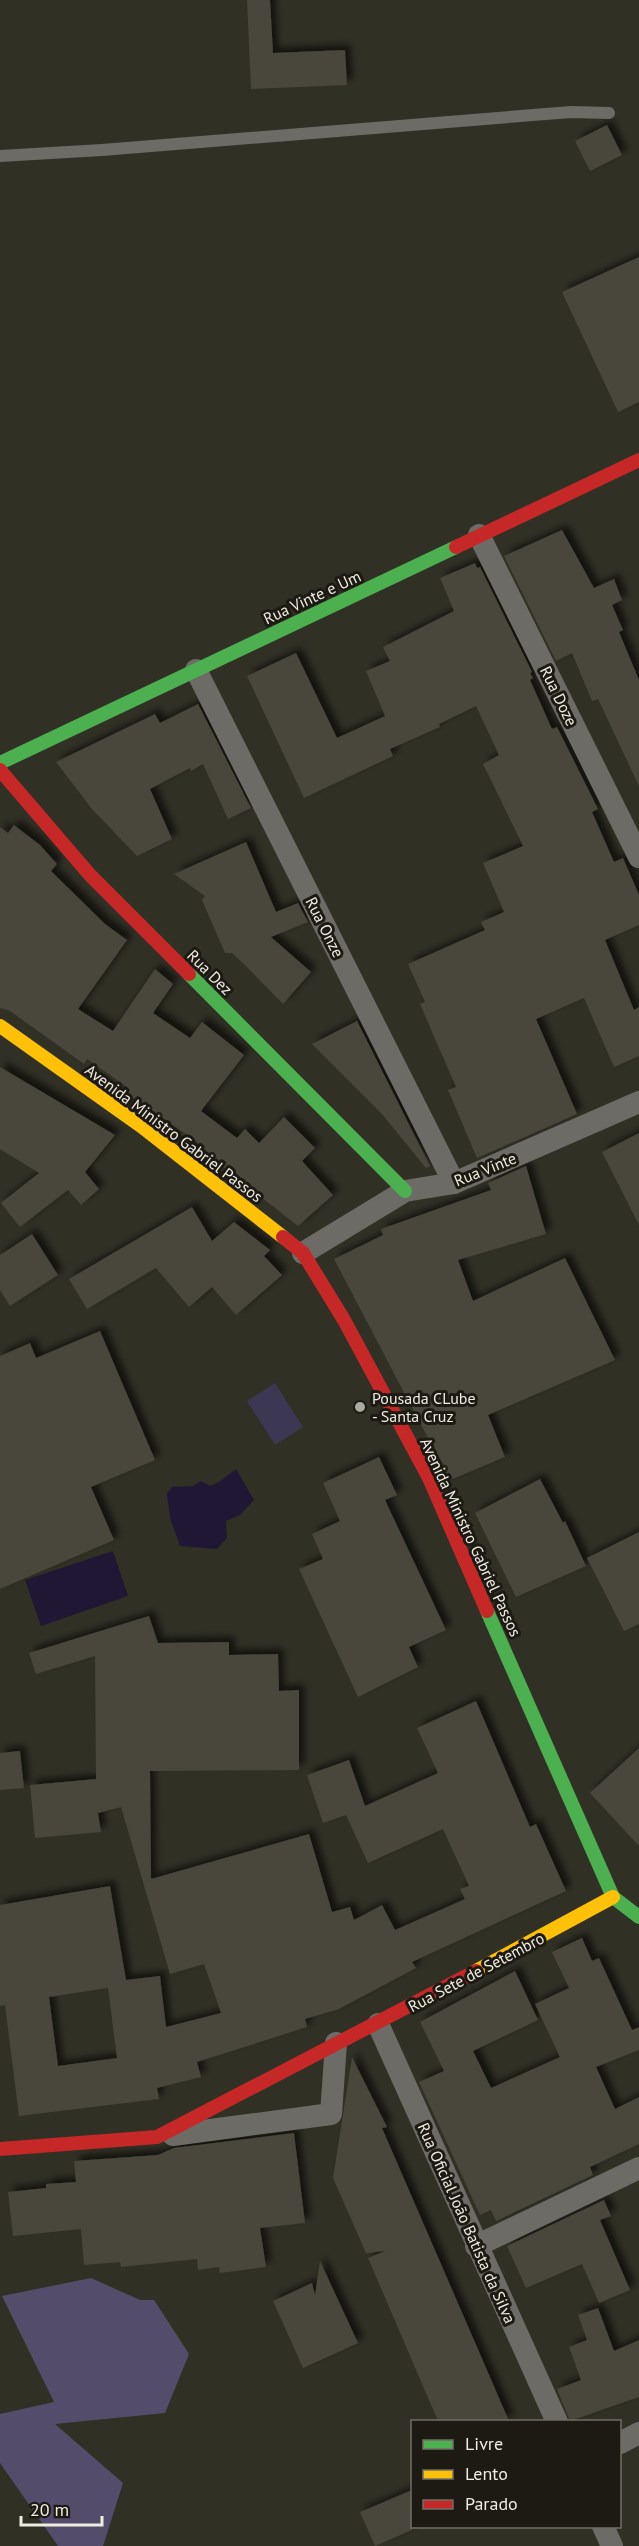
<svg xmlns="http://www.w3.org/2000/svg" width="639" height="2546" viewBox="0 0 639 2546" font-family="'PT Sans',sans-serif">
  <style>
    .green { fill: #3c3752 }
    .forest { fill: #534d6b }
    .water { fill: #1f1733 }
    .building { fill: #48463a; fill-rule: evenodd; filter: url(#shadow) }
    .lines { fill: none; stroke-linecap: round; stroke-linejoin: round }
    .lane { stroke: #6c6b66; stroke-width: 12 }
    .street { stroke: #6c6b66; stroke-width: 22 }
    .fast { stroke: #4caf50; stroke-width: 14 }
    .slow { stroke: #ffc107; stroke-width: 14 }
    .jam { stroke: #c62828; stroke-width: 14 }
    .poi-dot { fill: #acaba0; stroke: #1c1a12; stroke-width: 2 }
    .labels { text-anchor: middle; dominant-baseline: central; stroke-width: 6; stroke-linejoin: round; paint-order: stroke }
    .street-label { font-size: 16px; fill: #efede2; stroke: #1c1a12 }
    .poi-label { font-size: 16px; fill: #efede2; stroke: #1c1a12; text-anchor: start }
  </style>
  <defs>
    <filter id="shadow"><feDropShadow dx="5.5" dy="-5.5" stdDeviation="3" flood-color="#0009"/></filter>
  </defs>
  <rect width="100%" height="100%" fill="#313025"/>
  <polygon class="green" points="275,1383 303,1427 275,1445 247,1401"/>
  <polygon class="forest" points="91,2278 140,2300 154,2300 189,2354 165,2413 55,2424 123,2483 103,2546 58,2546 0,2463 0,2414 54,2402 2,2296"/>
  <g class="water">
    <polygon points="236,1469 254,1500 240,1515 226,1521 227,1538 217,1549 180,1546 170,1518 167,1494 172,1487 193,1486 201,1481 210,1486 219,1482"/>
    <polygon points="113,1551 128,1596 41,1626 25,1580"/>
  </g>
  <g class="building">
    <polygon points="247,0 270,0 273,53 345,50 347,85 251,89"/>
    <polygon points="607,125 622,155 590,171 575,141"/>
    <polygon points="639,257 639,402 618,412 562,292"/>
    <polygon points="562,530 594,588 614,579 622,600 612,605 623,630 619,632 639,680 639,786 598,699 592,701 572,653 556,661 504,556"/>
    <polygon points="475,563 477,568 480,567 532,672 530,673 533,678 530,680 552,729 557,727 598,809 592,812 614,862 623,858 639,895 639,925 605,940 634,1010 639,1007 639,1056 614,1067 584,998 536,1019 577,1114 477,1158 448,1090 456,1087 420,1004 425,1002 408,964 485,930 481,922 504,912 483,863 523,846 483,764 499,755 476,706 439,724 440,727 390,749 393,756 304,798 247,676 296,653 337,738 385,716 366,671 390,661 383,647 454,611 440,578"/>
    <polygon points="198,704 251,808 228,819 203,764 191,771 190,768 150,789 172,839 137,856 92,809 56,762 155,714 160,723"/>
    <polygon points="14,825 40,845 57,864 51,871 105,924 127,940 78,1009 113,1031 155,969 173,984 153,1013 190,1038 202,1022 244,1055 201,1111 237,1138 245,1129 259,1143 284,1117 315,1148 302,1161 333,1195 298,1226 224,1168 196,1141 123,1091 127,1087 87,1059 84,1064 10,1011 0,1008 0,827 8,833"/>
    <polygon points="246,842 276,912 298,903 308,922 271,937 311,972 283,1004 244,964 232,953 225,953 202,900 205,896 174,874"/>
    <polygon points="357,1021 430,1166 426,1168 381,1113 312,1044"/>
    <polygon points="0,1067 115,1135 85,1172 99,1189 81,1205 68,1190 20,1227 1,1203 39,1173 0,1149"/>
    <polygon points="639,1133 639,1225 602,1152"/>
    <polygon points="526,1166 546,1234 458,1260 473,1301 565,1258 615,1360 488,1415 505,1457 450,1480 334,1259 383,1235 381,1229 491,1190 488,1183"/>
    <polygon points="192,1207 212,1241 234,1222 270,1250 264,1256 282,1275 236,1315 212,1287 189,1307 156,1268 87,1309 69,1279"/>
    <polygon points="32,1234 58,1275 10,1306 0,1290 0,1255"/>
    <polygon points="100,1331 155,1460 91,1487 114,1540 0,1589 0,1356 30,1343 36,1358"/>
    <polygon points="379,1457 397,1495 385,1500 446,1630 409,1647 418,1667 358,1697 299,1569 323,1559 312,1534 340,1521 323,1483"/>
    <polygon points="540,1479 563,1523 565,1521 586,1566 516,1597 475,1513"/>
    <polygon points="639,1532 639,1624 624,1631 587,1558"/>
    <path d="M149 1616 158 1643 229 1642V1655L278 1654 279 1691 299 1690V1770L150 1771 151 1879 309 1834 332 1912 350 1907 354 1920 382 1905 395 1930 465 1899 460 1889 469 1886 443 1829 368 1863 346 1815 323 1823 307 1775 349 1760 365 1806 438 1773 417 1728 476 1701 530 1827 536 1824 566 1891 412 1962 416 1968 339 2009 305 2019 307 2027 197 2062 201 2077 157 2088 159 2099 19 2116 5 2005 0 2006V1905L110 1886 126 1980 160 1976 166 2027 221 2013 204 1964 170 1974 121 1807 98 1813 101 1832 35 1838 30 1785 96 1779 95 1656 36 1674 29 1653ZM108 1988 117 2058 58 2066 49 1997Z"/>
    <polygon points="639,1748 639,1846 590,1793"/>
    <polygon points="20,1751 24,1788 0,1790 0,1753"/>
    <polygon points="582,1938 592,1961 599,1958 632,2030 639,2027 639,2050 596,2067 615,2109 639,2097 639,2144 590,2167 593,2175 496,2221 491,2210 480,2215 419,2082 444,2071 420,2022 515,1971 538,2020 473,2051 491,2088 560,2057 535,2004 569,1988 552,1952"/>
    <polygon points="352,2057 387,2127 382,2128 509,2421 438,2421 368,2258 385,2251 366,2253 333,2178"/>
    <polygon points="294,2133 305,2223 260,2228 266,2267 220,2273 219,2267 198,2270 197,2259 121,2267 120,2262 84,2265 81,2229 13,2236 8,2192 46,2188 46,2184 76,2182 74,2161 158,2155 174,2148"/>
    <polygon points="604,2200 611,2216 600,2220 630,2290 599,2303 582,2264 526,2288 507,2246"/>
    <polygon points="320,2261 358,2343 303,2368 273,2301 312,2283 315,2295"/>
    <polygon points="598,2308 614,2351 639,2340 639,2397 570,2421 557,2389 581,2380 569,2347 587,2340 578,2315"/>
    <polygon points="412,2490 412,2530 375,2546 360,2512"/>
  </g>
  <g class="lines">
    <polyline class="lane" points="0,156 102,150 571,112 609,113"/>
    <g class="street">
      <polyline points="479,535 639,857"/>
      <polyline points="196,670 454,1183"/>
      <polyline points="303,1253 405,1191 454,1183 639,1102"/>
      <polyline points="378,2024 557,2422"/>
      <polyline points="173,2135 331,2114 336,2043"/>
      <polyline points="476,2246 639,2168"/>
      <polyline points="620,2443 639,2433"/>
      <polyline points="603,2526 612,2546"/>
    </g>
    <g class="fast">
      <polyline points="0,763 456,547"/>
      <polyline points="189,974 405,1191"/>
      <polyline points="487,1611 613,1897 639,1917"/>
    </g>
    <g class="slow">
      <polyline points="0,1026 141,1126 283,1237"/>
      <polyline points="476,1971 613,1897"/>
    </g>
    <g class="jam">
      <polyline points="456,547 639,460"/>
      <polyline points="0,770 90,875 189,974"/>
      <polyline points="283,1237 303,1253 344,1320 429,1478 487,1611"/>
      <polyline points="0,2149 157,2137 476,1971"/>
    </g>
  </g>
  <circle class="poi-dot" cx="360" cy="1407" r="6"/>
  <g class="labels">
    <g class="street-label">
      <text transform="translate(312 597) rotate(-25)">Rua Vinte e Um</text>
      <text transform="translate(559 696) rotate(64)">Rua Doze</text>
      <text transform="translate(325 927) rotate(63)">Rua Onze</text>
      <text transform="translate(210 972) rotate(45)">Rua Dez</text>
      <text transform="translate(174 1133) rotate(37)">Avenida Ministro Gabriel Passos</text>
      <text transform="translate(485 1169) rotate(-22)">Rua Vinte</text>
      <text transform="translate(471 1537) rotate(65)">Avenida Ministro Gabriel Passos</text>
      <text transform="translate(476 1972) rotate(-28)">Rua Sete de Setembro</text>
      <text transform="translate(467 2223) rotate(66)">Rua Oficial João Batista da Silva</text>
    </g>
    <g class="poi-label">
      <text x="372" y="1398">Pousada CLube<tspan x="372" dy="18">- Santa Cruz</tspan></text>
    </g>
  </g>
  <rect x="411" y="2420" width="210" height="108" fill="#1c1a12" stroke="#706e65" stroke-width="1.5"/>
  <rect x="423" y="2440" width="30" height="9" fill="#4caf50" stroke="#706e65" stroke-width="1.5"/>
  <text x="465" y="2450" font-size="18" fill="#efede2">Livre</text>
  <rect x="423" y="2470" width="30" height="9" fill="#ffc107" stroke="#706e65" stroke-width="1.5"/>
  <text x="465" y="2480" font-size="18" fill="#efede2">Lento</text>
  <rect x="423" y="2500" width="30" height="9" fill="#c62828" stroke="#706e65" stroke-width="1.5"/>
  <text x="465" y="2510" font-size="18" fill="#efede2">Parado</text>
  <path d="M21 2516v9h81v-9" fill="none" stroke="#efede2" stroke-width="3"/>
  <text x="30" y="2516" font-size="18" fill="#efede2" stroke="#1c1a12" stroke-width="4.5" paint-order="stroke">20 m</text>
</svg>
